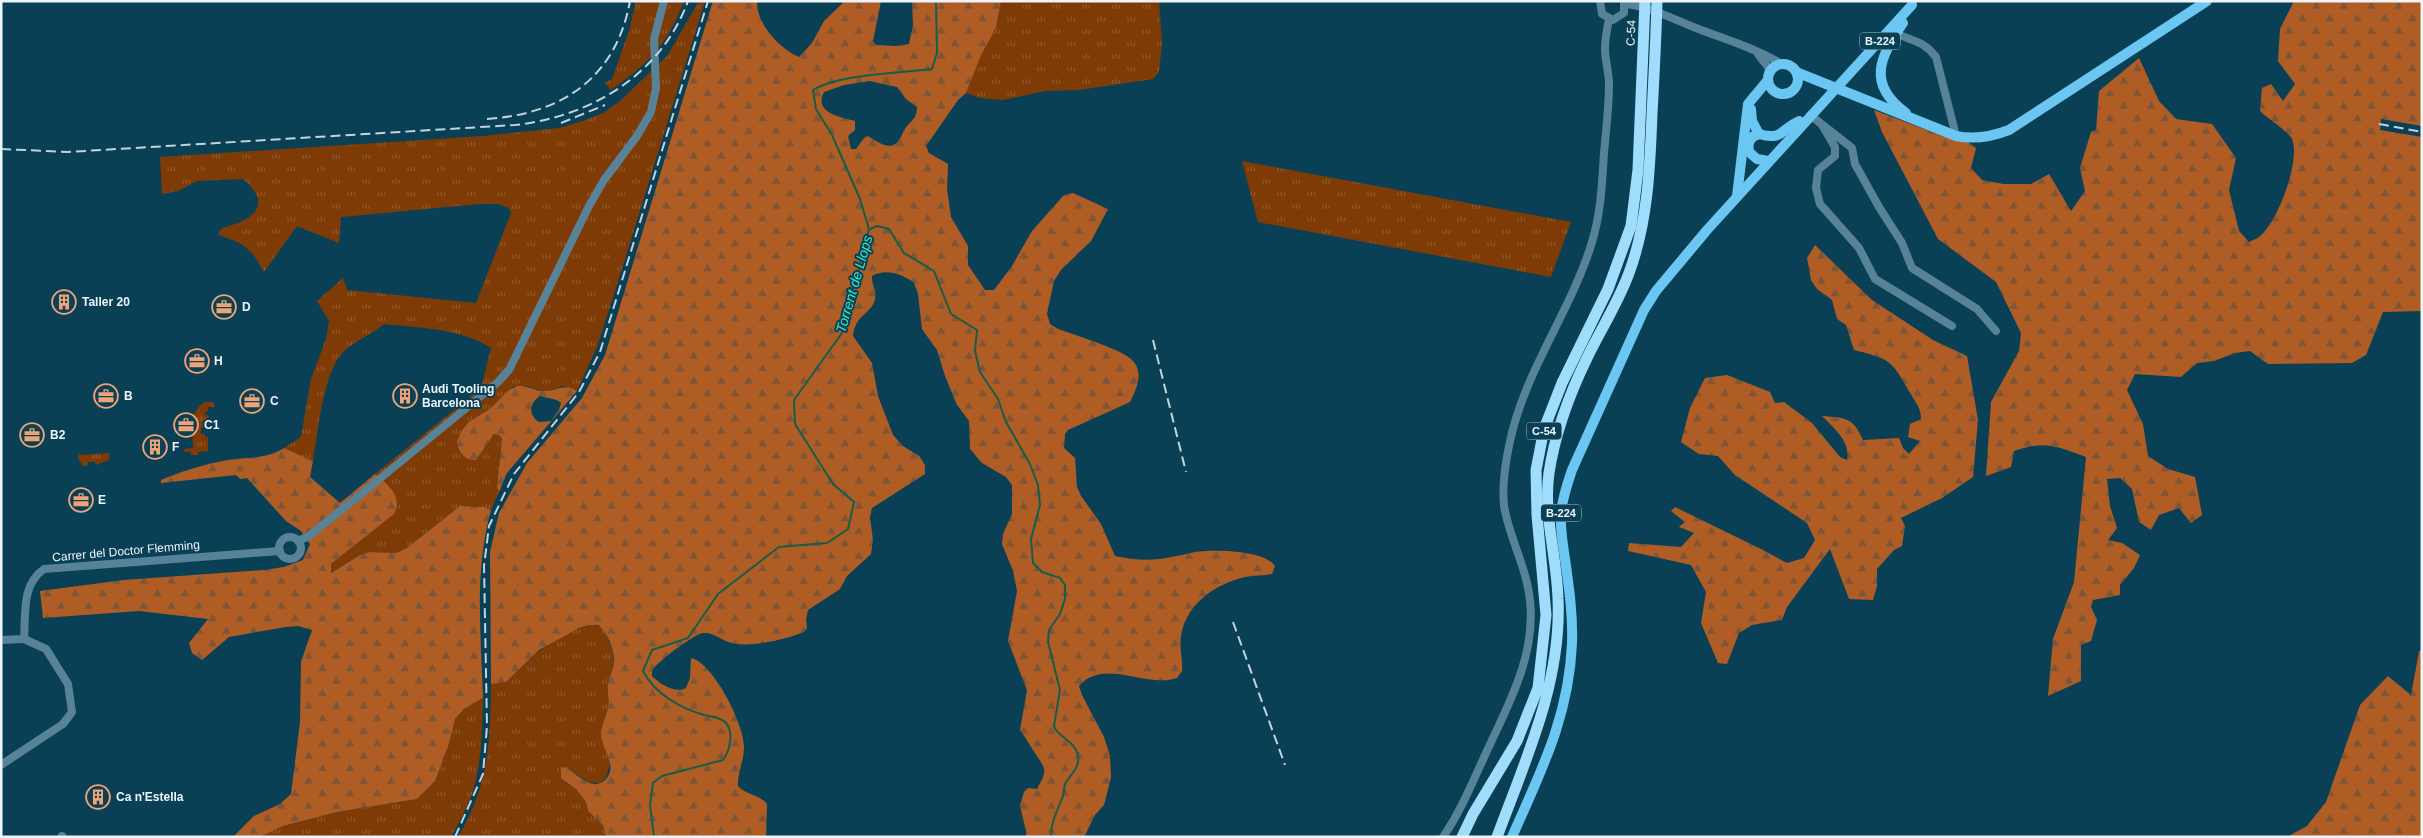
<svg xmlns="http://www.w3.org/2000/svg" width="2423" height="838" viewBox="0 0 2423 838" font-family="Arial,sans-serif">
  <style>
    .grass { fill: url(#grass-tufts) }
    .forest { fill: url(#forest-firs); fill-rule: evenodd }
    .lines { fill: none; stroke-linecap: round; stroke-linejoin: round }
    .stream { stroke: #165d4a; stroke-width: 2 }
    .minor { stroke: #588297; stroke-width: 8 }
    .major { stroke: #6bc7f2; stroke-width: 10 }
    .highway { stroke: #a0ddfc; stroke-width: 11 }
    .rail { stroke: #c3d3db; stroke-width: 2; stroke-dasharray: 10 5; stroke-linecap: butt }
    .labels { text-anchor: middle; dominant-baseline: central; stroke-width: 4; stroke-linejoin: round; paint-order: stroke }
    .shield { fill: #094056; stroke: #a9bfc9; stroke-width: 1 }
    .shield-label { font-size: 11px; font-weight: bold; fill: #edf5fa }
    .street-label { font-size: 12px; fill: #edf5fa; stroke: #094056 }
    .poi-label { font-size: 12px; font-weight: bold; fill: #edf5fa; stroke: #094056; text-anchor: start }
    .water-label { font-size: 14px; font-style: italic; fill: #34edbf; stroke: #094056 }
  </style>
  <defs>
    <pattern id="grass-tufts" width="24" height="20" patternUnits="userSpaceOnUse" patternTransform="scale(1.25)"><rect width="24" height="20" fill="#7e3b06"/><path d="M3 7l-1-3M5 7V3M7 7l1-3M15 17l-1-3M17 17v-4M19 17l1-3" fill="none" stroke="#91582b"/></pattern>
    <pattern id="forest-firs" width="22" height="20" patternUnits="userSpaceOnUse" patternTransform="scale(1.25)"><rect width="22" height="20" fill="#af5d25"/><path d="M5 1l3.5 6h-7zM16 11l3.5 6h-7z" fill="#805436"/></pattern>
  </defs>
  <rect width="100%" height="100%" fill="#094056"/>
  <g class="grass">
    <path d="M636 1H684C667 45 649 63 611 90L605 83 612 79 629 31Z"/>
    <path d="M699 1H705L617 285 597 347 577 391 563 386 545 392 527 386 513 387 491 408 469 422 462 430 457 441 471 460H476L494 434 499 435 502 438 497 487 499 492 491 510 484 507 460 506 407 548 396 553 370 552 360 555 330 573 331 564 390 517V487L375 474 481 388 491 348C461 328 419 328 384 324 372 334 357 340 345 350 323 370 318 432 313 461L284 448 301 437 311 379 326 339 329 321 317 301 343 278 347 290 476 303 511 213 509 208 498 204H480L341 217 339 243 297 226 264 272C251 248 244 243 218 235L222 228C251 221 275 206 243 179L197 181 178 191 162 194 160 157 483 136 559 128 583 121 603 113 620 101 667 56Z"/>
    <polygon points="1001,1 1159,1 1162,43 1159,72 1153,79 1079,90 1045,91 1003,100 980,98 966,93 980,55 996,28"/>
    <polygon points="1242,161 1571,222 1551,277 1258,222"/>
    <path d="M205 402H214V407H208V411L205 412V415H208L209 424 201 428V434H205V437H208V451L198 452V455H191V452H184V449L193 448C193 428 187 414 205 402Z"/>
    <polygon points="109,453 109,460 96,465 95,462 88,462 88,465 82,466 81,462 79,461 78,455"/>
    <path d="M594 624 602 628 605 632 612 649 614 663 608 682 609 706 601 734 610 762 606 778 599 783 588 782 571 770 565 782 577 790 586 802 588 811 603 825 606 837H458C489 785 490 743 491 684 514 680 516 671 532 657 542 647 580 625 594 624Z"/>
    <path d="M483 698C482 732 482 770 469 802 464 814 457 825 451 837H260L283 826 337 812 417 799 435 781 448 747 455 719 464 709Z"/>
  </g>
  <g class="forest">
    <path d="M713 1H757C756 23 779 49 799 57L812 43 824 21 845 1H881L873 41 876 45 895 46 909 44 913 25 912 1H1001L996 28 981 55 966 93 958 100 926 146 929 153 948 164 947 189 951 217 968 246V265L985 290H994L1012 266 1032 231 1064 195 1073 193 1108 209 1091 241 1061 270 1054 281 1047 314 1050 324 1058 329C1071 333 1084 338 1098 343 1131 356 1151 362 1130 402L1068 430 1065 434 1064 448 1075 458 1077 487 1081 496 1101 524 1115 556C1130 559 1144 561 1158 559 1175 558 1191 551 1208 551 1225 550 1266 552 1275 566L1272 574C1263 576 1254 575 1245 577 1215 584 1186 604 1181 636 1179 649 1183 659 1182 671L1177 678C1147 689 1104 657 1079 686L1082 695 1104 737 1110 756 1111 777 1104 805 1095 815 1084 837H1026V831L1020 806 1024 792 1028 788 1037 789C1049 768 1045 769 1033 750 1029 743 1025 737 1020 730L1027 690 1008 641 1017 591 1013 571 1002 544 1003 534 1012 514V485L1006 477 982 463 970 449 969 421 957 405 945 376 937 350 922 329 918 294 914 283C903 274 885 268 872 276 871 284 877 291 875 299 872 314 855 314 853 336L872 363 878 396 893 435 903 446 919 456 925 465V474L872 508 870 517 873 540 871 554 847 576 840 589 808 610 806 619 807 628 804 632C787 639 750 648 732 643 722 641 714 632 703 633 696 633 655 663 652 671V676C660 684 675 694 686 688L690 678 691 658C713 662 745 726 744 747 744 761 737 773 738 786 746 795 759 794 767 804L766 837H606L603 825 588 811 586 802 577 790 561 778V768L566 767C576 773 591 791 604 781 620 767 601 749 601 734 601 726 606 717 608 708 610 701 607 693 608 685 608 678 613 671 614 663 615 652 608 632 598 625H589L579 628 539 650 506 682 491 684 490 552 499 513 527 463 582 398 605 355ZM870 81 897 87 906 99 917 107C917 118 913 119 907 126 903 131 902 136 899 140 891 153 876 141 868 136L864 138 856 149H851L848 136 855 130V121C841 117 813 113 824 92L844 85Z"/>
    <path d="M2294 1H2422V126L2381 119 2380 130 2422 137V311L2383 312 2366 355 2352 363 2268 364 2250 351 2235 353 2214 361 2197 363 2181 377 2135 374 2127 390 2143 424 2148 456 2168 469 2195 477 2202 515 2191 523 2179 508 2159 515 2151 530 2139 522 2132 489 2120 478 2107 479 2110 506 2117 528 2108 540 2122 543 2140 555 2134 568 2120 585V595L2093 600 2091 607 2097 620 2091 641 2081 645V681L2048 696 2053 639 2074 582 2086 457C2056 446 2045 440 2014 451L2011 467 1986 476 1991 402 2019 351 2021 333 1996 282 1938 239 1882 132 1874 110 1945 137 1968 142 1976 148 1971 168 1982 180 2003 184H2031L2049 174 2071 211 2085 191 2080 168 2091 132 2096 130 2099 91 2139 58 2159 101 2176 119 2212 124 2236 158 2229 190 2239 231 2249 242C2252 240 2257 239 2260 236 2277 223 2301 161 2292 139 2289 132 2267 118 2260 111L2262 88 2271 84 2283 101 2295 84 2278 61 2280 29Z"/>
    <path d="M1815 245 1872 300 1933 340 1967 356 1978 420 1973 477 1942 498 1901 518 1905 526 1902 546 1894 550 1877 569V586L1873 600 1849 599 1830 549 1787 607 1782 620 1752 625 1739 633 1727 664 1718 663 1701 623 1706 592 1691 565 1628 551 1629 543 1681 547 1694 533 1679 527 1685 522 1671 511 1675 507 1761 549 1787 563 1804 558 1815 540 1807 523 1735 475 1718 456 1699 454 1681 442 1690 408 1705 378 1727 375 1770 392 1775 403 1784 402 1812 423 1840 457 1847 460C1851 442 1834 428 1822 416 1846 418 1853 417 1863 440L1899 438 1903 448 1909 454 1920 441 1908 437 1910 424 1921 419C1921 407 1916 404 1911 394 1891 361 1894 360 1854 350L1846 325 1837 319 1832 300 1817 289 1811 280 1807 258Z"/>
    <path d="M518 386C527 385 537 392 546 391 559 390 564 383 577 391L507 473 499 492 497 487 502 439 499 435 494 434 476 460C465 461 458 452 457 441L462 430 469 422 491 408 509 390ZM540 396 557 400 561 403 559 410 551 421 539 422C528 415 529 403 540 396Z"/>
    <path d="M284 448 313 461 310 477 340 503 375 474C388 485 403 495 394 514L331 564V573L360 555 370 552 396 553 407 548 460 506 484 507 491 510C474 571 481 635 483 698L464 709 455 719 448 747 435 781 417 799 337 812 283 826 260 837H233L254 816 280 804 291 794 300 722 301 662 312 630 298 626 286 627 229 637 202 660 192 653 189 643 208 619 139 611 43 618 40 591 124 580 264 570 284 567 303 560 310 544 301 531 286 521 247 478 240 479 236 475 161 483V480C182 471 205 464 228 460 247 457 268 459 284 448Z"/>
    <polygon points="2419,651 2422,651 2422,837 2287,837 2307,826 2326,802 2360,705 2388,676 2411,695"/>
  </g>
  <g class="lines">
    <g class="stream">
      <path d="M870 229 877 226 889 229 904 253 934 271 951 314 977 330 975 351 980 372 998 399 1006 422 1030 464 1038 485 1040 505 1031 539 1033 563 1042 572 1060 578 1065 585V599L1060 614 1049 630 1048 642 1060 690 1054 726C1057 737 1075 740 1078 756 1080 769 1070 774 1065 784 1064 787 1064 792 1063 796 1058 810 1051 820 1051 837"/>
      <path d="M654 837 650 805 653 783 662 776 723 760C730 751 734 732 726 723 721 717 712 717 704 715 680 708 655 694 643 671L652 650 688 638 718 594 779 547 827 543 848 529 854 502 833 484 795 424 794 400 842 333 869 229 860 199 832 135 816 109 813 90C841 74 898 73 932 69L937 53 936 1"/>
    </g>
    <g class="minor">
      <polyline points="1600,1 1602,14 1613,20 1624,13 1624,1"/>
      <path d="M1625 4C1649 6 1673 19 1696 28 1724 39 1755 48 1782 64"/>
      <path d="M1896 33C1913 42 1923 40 1936 57L1956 136"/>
      <polyline points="1758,54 1771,71"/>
      <polyline points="1810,115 1852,148 1855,164 1879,207 1902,243 1912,268 1977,309 1996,331"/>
      <polyline points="1822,125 1835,147 1835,156 1818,170 1816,188 1820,204 1859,248 1875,279 1952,326"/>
      <circle cx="290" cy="548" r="11"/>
      <polyline points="298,541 309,536 350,503 498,382 509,370 589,206 604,180 637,136 651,112 656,88 654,39 664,1"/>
      <path d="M1 640 24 639C26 614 21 585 44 569L280 551"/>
      <polyline points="1,765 63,724 72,712 68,684 46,649 24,639"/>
      <polyline points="62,837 62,836"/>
      <path d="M1443 837C1461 811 1473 781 1486 753 1508 705 1536 656 1530 601 1527 568 1509 537 1504 506 1502 486 1505 465 1509 446 1523 373 1571 312 1592 242 1601 213 1602 183 1604 153 1606 130 1609 106 1609 84 1609 72 1605 61 1605 49 1605 39 1607 29 1609 19"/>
    </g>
    <g class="major">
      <path d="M1903 23C1880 57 1866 84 1906 113"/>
      <circle cx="1783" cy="79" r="15"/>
      <path d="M1796 72 1956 136C1975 140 1991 137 2009 130L2207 1"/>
      <path d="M1751 109 1752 121 1759 134C1784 141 1780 129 1799 121"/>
      <path d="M1759 134C1750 136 1747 143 1749 152L1757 159 1768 161"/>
      <polyline points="1737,196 1748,104 1768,80"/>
      <path d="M1512 837C1541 771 1569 717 1572 643 1573 615 1569 587 1565 559 1563 545 1560 529 1561 514 1562 499 1567 485 1572 470L1644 310 1656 291 1707 230 1912 5"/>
    </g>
    <g class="highway">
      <polyline points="1462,837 1473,814 1517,741 1538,688 1546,615 1537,515 1536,470 1544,429 1562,383 1608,289 1631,226 1638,170 1645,1"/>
      <path d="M1497 837C1525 761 1562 682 1558 599 1557 557 1543 515 1549 473 1555 433 1569 395 1587 358 1601 329 1618 303 1629 273 1648 222 1650 167 1652 114 1654 77 1656 39 1657 1"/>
    </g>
    <g class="rail">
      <path d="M487 119C562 114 616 78 630 1"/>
      <polyline points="561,123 605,105"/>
      <polyline points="2379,124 2422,132"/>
      <path d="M1 149 68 152 515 125C590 117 661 75 688 1"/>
      <polyline points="1153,340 1186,472"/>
      <polyline points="1233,622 1285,765"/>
      <polyline points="455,837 483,774 487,726 484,566 489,526 514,474 579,392 600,352 708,1"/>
    </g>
  </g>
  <defs>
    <g id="building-ring" transform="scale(1.25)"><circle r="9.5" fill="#094056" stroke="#efa377" stroke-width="1.5"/><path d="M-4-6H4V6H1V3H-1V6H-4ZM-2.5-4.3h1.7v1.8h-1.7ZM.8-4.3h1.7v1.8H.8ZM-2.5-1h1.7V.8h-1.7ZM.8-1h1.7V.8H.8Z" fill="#efa377"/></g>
    <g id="office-ring" transform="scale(1.25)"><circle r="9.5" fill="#094056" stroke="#efa377" stroke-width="1.5"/><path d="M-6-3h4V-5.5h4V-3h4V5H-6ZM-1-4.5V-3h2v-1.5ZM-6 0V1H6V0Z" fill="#efa377"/></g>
  </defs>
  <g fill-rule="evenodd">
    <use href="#building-ring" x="64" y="302"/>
    <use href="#office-ring" x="224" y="307"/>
    <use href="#office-ring" x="197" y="361"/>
    <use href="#office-ring" x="106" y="396"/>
    <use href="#building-ring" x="405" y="396"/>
    <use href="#office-ring" x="252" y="401"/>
    <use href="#office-ring" x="186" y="425"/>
    <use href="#office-ring" x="32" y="435"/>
    <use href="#building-ring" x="155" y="447"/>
    <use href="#office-ring" x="81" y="500"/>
    <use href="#building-ring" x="98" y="797"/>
  </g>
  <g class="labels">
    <g class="shield">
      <rect x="1860" y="32.5" width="40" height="17" rx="4"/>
      <rect x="1526.5" y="422.5" width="35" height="17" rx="4"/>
      <rect x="1541" y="504.5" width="40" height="17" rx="4"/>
    </g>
    <g class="shield-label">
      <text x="1880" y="41">B-224</text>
      <text x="1544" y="431">C-54</text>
      <text x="1561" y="513">B-224</text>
    </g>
    <g class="street-label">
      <text transform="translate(1631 33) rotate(-88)">C-54</text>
      <text transform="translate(126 551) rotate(-5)">Carrer del Doctor Flemming</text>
    </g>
    <g class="poi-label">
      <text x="82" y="302">Taller 20</text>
      <text x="242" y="307">D</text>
      <text x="214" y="361">H</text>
      <text x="422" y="389">Audi Tooling<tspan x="422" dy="14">Barcelona</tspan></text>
      <text x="124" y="396">B</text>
      <text x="270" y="401">C</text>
      <text x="204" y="425">C1</text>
      <text x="50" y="435">B2</text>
      <text x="172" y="447">F</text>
      <text x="98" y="500">E</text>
      <text x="116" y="797">Ca n'Estella</text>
    </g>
    <g class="water-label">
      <text transform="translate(854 284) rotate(-74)">Torrent de Llops</text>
    </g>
  </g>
  <rect width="2423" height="838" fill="none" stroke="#edf5fa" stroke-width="5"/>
</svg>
